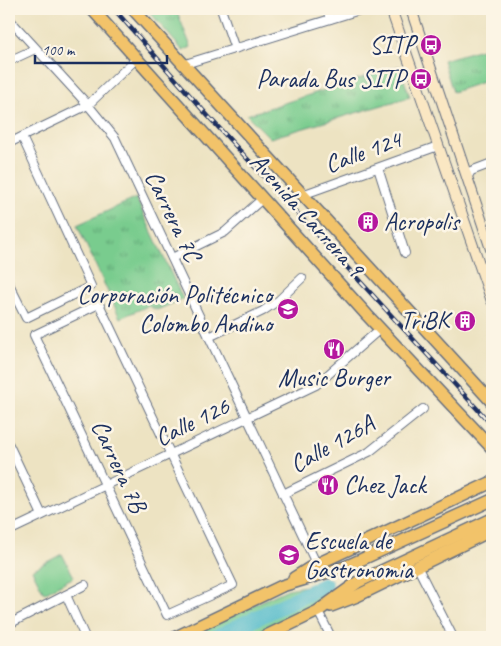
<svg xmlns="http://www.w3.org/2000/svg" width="501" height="646" viewBox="0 0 501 646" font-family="Caveat,sans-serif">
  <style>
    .green { fill: #79cc8e; stroke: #4a7e76 }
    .park { fill: url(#park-tufts); stroke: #4a7e76 }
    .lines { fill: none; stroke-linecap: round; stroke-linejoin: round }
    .river { stroke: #4eb9ca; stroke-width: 16 }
    .street-casing { stroke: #646e81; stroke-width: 10 }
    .secondary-casing { stroke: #646e81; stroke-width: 12 }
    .primary-casing { stroke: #646e81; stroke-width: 14 }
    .street { stroke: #fff; stroke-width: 8 }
    .secondary { stroke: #fae7c3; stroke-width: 10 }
    .primary { stroke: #f2c36a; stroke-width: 11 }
    .rail-casing { stroke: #1b2f5e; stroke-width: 4.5 }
    .rail { stroke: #fcf5e5; stroke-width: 2.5; stroke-dasharray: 8; stroke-linecap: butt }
    .labels { text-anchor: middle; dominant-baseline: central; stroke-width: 5; stroke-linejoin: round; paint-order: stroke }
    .poi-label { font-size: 25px; fill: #1b2f5e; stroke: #fcf5e5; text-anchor: end }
    .street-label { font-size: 25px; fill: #1b2f5e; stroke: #fcf5e5 }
  </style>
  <defs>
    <pattern id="park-tufts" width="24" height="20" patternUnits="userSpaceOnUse" patternTransform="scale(1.25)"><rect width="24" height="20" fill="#79cc8e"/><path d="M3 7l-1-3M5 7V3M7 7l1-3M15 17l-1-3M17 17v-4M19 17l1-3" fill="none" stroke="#62a677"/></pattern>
  </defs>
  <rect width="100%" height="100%" fill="#fcf5e5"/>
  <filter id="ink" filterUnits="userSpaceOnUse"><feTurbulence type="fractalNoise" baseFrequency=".02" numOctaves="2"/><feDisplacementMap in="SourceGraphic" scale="10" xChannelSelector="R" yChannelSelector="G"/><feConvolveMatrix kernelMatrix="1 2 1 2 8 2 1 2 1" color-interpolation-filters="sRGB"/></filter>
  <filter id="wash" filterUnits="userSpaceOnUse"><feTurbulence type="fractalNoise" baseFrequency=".0096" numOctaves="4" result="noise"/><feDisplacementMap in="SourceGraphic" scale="20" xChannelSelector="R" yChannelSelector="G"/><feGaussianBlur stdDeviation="1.12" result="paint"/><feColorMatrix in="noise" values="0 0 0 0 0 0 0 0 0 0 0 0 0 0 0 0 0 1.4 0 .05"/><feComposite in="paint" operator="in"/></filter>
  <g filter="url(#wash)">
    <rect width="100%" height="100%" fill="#ede3c2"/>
    <g class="green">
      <polygon points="62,554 74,577 44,593 32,570"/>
      <polygon points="322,583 327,595 282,625 257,637 184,637 288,589"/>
    </g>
    <g class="park">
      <polygon points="147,9 176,9 191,47 183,51"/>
      <polygon points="492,46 492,79 453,92 443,60"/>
      <polygon points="399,66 410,97 270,138 247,115"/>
      <polygon points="136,198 183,299 157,310 148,306 120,318 77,225"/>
    </g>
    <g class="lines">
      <polyline class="river" points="217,637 325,585"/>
    </g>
  </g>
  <g filter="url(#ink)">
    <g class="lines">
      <g class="street-casing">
        <g id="street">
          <polyline points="221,9 235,49"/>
          <polyline points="327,9 330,19"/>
          <polyline points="9,19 88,105 115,138 314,559 321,566"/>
          <polyline points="9,61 35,49"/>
          <polyline points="182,65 363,9"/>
          <polyline points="9,143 88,105 136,59"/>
          <polyline points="378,168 405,253"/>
          <polyline points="467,178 471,171 492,163"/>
          <polyline points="302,195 438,146"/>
          <polyline points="172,258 225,232 262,199"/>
          <polyline points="9,284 26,318 91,286 22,137"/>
          <polygon points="99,304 233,585 167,615 34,335"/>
          <polyline points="209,337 263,311 279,300 302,278"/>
          <polyline points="9,445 42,515"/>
          <polyline points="283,494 369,452 423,409"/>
          <polyline points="9,531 316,385 380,329"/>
          <polyline points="417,566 453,637"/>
          <polyline points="66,595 85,637"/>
          <polyline points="318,611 331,637"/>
          <polyline points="9,624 85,585"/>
        </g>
      </g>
      <g class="secondary-casing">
        <g id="secondary">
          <polyline points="391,9 492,301"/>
          <polyline points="411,9 492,252"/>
        </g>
      </g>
      <g class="primary-casing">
        <g id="primary">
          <polyline points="92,9 367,315 492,448"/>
          <polyline points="133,9 492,402"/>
          <polyline points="294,578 313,566 492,482"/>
          <polyline points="331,606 357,596 492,530"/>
          <polyline points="176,637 282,586 345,567 492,500"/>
          <polyline points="264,637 318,611 358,582 492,519"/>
        </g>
      </g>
      <use href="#street" class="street"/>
      <use href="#secondary" class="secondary"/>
      <use href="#primary" class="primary"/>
      <g class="rail-casing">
        <polyline id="rail" points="114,9 208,116 492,425"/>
      </g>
      <use href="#rail" class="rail"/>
    </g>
  </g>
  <defs>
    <g id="bus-disc" transform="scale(1.125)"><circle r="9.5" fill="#b5179e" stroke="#fcf5e5"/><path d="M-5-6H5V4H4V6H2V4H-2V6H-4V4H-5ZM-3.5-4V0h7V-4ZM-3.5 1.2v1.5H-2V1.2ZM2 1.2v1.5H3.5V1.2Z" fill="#fff"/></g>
    <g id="building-disc" transform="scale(1.125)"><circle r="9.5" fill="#b5179e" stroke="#fcf5e5"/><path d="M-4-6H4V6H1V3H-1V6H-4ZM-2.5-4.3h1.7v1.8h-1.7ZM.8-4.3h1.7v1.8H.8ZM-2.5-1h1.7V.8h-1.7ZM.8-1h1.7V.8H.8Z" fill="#fff"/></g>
    <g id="university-disc" transform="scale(1.125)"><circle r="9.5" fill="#b5179e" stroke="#fcf5e5"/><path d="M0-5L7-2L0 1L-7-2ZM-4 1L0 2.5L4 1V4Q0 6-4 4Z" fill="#fff"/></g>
    <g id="restaurant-disc" transform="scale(1.125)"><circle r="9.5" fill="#b5179e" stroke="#fcf5e5"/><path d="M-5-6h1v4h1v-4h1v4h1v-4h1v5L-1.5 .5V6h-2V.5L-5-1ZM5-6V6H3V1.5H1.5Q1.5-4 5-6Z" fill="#fff"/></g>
  </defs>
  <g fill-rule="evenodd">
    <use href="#bus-disc" x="431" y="45"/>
    <use href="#bus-disc" x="421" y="79"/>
    <use href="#building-disc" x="368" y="222"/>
    <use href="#university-disc" x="288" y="309"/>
    <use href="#building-disc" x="465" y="321"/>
    <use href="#restaurant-disc" x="334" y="349"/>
    <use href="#restaurant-disc" x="328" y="485"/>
    <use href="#university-disc" x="289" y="555"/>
  </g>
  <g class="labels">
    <g class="poi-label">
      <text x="415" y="45">SITP</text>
      <text x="405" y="79">Parada Bus SITP</text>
      <text x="384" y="222" text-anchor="start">Acropolis</text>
      <text x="272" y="295">Corporación Politécnico<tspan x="272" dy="29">Colombo Andino</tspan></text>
      <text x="449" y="321">TriBK</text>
      <text x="334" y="378" text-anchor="middle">Music Burger</text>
      <text x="344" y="485" text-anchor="start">Chez Jack</text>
      <text x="305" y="541" text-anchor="start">Escuela de<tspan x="305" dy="29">Gastronomia</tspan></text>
    </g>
    <g class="street-label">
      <text transform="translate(363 152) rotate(-20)">Calle 124</text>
      <text transform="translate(307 215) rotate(48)">Avenida Carrera 9</text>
      <text transform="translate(173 216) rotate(64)">Carrera 7C</text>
      <text transform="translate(192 422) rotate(-26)">Calle 126</text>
      <text transform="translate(332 444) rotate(-29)">Calle 126A</text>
      <text transform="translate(119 466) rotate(65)">Carrera 7B</text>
    </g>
  </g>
  <rect width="501" height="646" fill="none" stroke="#fcf5e5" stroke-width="30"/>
  <path d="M35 55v8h132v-8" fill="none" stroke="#1b2f5e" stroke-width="2.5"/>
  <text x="42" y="55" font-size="15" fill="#1b2f5e" stroke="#fcf5e5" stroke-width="4" paint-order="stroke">100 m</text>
</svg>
